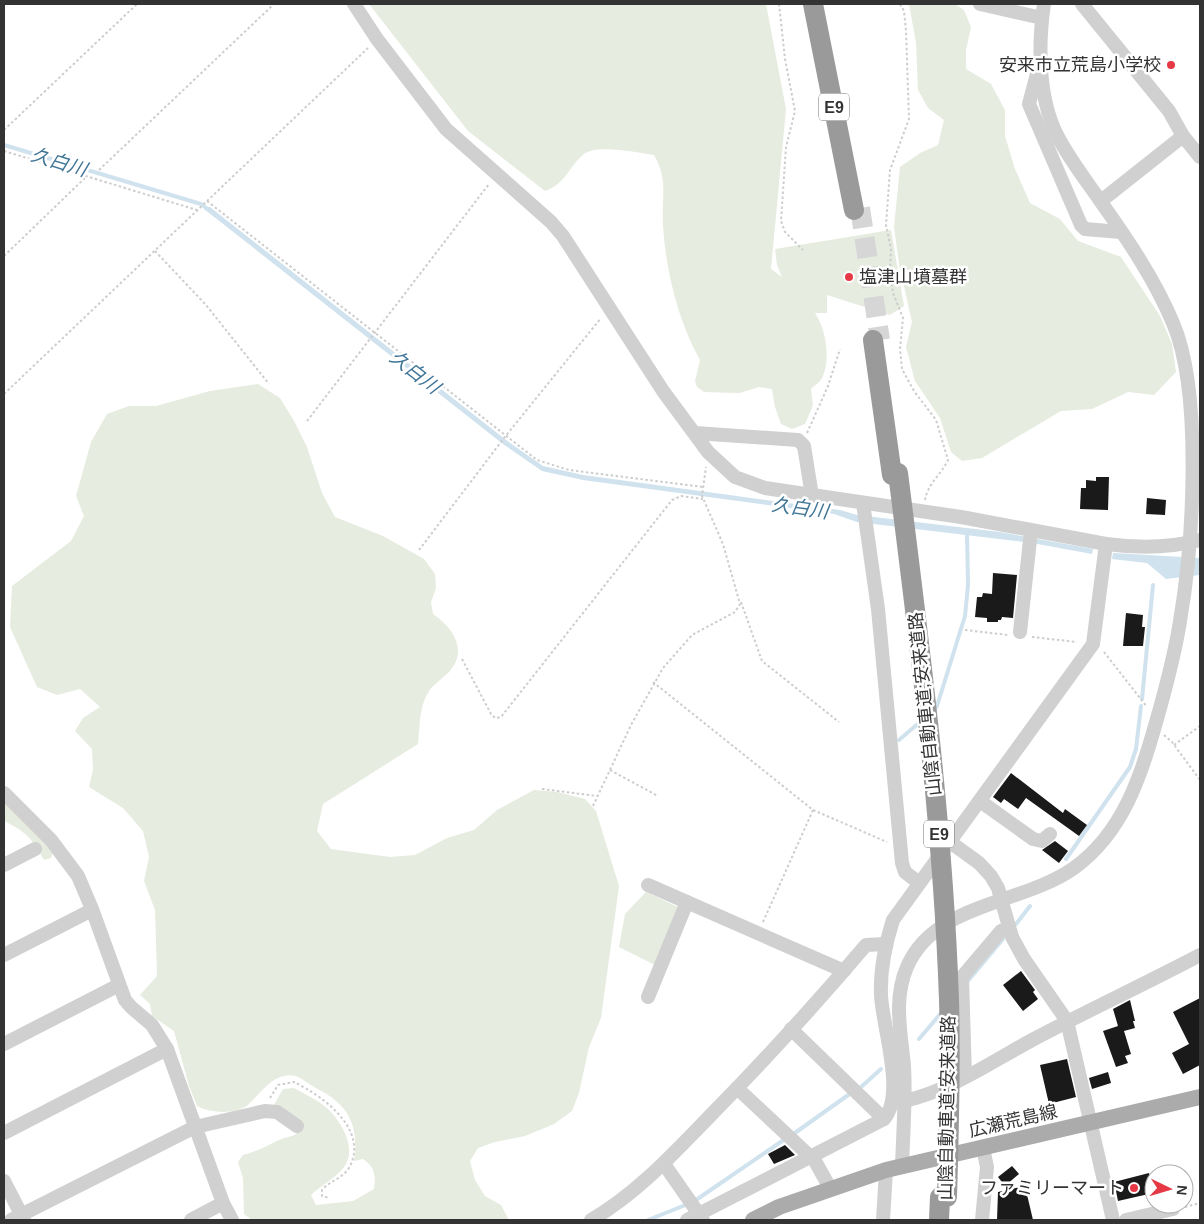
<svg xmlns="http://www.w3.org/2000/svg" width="1204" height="1224" viewBox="0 0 1204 1224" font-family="Arial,'Noto Sans JP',sans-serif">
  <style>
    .green { fill: #e6ecdf }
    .water { fill: #cfe2ee }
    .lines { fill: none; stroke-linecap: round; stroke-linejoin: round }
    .stream { stroke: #cfe2ee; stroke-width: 4 }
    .building { fill: #1a1a1a }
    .highway-tunnel { stroke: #d6d6d6; stroke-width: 20; stroke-dasharray: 20 10; stroke-linecap: butt }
    .path { stroke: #cdcdcd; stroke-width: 2; stroke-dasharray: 2.5 2.5; stroke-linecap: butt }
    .minor { stroke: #d0d0d0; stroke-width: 14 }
    .major { stroke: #ababab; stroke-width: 16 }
    .highway { stroke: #9a9a9a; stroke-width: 20 }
    .highway-bridge { stroke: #9a9a9a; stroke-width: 20 }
    .poi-dot { fill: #e63946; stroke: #fff; stroke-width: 2 }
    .labels { text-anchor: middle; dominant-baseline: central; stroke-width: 5; stroke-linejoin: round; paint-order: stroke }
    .shield { fill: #fff; stroke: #707070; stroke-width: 1 }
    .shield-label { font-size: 16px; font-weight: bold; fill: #333 }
    .poi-label { font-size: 18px; fill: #333; stroke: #fff; text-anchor: end }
    .street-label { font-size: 18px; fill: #333; stroke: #fff }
    .water-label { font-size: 19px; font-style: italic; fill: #3f7597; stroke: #fff }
  </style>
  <rect width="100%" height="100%" fill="#fff"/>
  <g class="green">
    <path d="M369 4H766L786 109 771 269 782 277 777 265 775 249 891 230 904 306 890 315 827 295V313H815C826 329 831 360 822 378 820 382 814 386 811 389L813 405 805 424 792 429 781 424 775 407 772 389 759 387 739 393 704 392 697 387 695 381 700 360C678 321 666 271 663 226 661 198 669 181 654 155 638 153 598 144 584 154 568 167 567 183 545 191L468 131Z"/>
    <polygon points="909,4 955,4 964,10 971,27 966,50 966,69 991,84 1005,110 1005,136 1015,169 1030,203 1060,219 1078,241 1121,257 1160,316 1172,344 1176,372 1154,395 1128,392 1092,409 1061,411 982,458 962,461 951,452 940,418 915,381 906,347 912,322 899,264 894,227 900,167 920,153 938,145 944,120 928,108 918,90 916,43"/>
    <path d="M258 384 280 398 294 421 307 447 322 493 335 517 383 536 424 559 435 574 436 588 431 602 433 614C452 627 469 650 449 672 443 678 434 684 429 691 419 706 420 727 418 744L323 804 317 831 331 849 390 857 415 855 447 838 474 830 497 810 534 790 557 792 585 799 596 811 619 886 601 1018 589 1047 579 1093 572 1111 554 1124 525 1136 495 1142 478 1148 470 1161 475 1180 485 1196 501 1205 509 1220H252L244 1214 243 1178 238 1162 243 1155C257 1151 265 1147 277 1141 288 1135 296 1139 303 1125L274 1105 283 1089 294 1088C305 1094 317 1100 327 1108 341 1121 358 1149 344 1167 336 1178 320 1186 311 1195L316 1205 353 1201 374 1189C376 1176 375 1167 363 1159L354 1161C358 1136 354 1113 331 1097 325 1092 318 1090 311 1085 302 1079 295 1073 284 1076 269 1079 259 1095 248 1105 235 1115 210 1113 197 1106L189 1086 174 1031 152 1016 150 1004 140 995 157 976 155 910 144 881 149 857 143 831 123 808 89 787 93 770 92 749 75 731 83 718 100 707 80 689 57 695 37 687 10 627 12 586 71 541 84 516 76 496 91 442 107 414 129 406H156L210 391Z"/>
    <path d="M4 801 30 823 53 852 51 858 44 860C33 839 25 831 4 821Z"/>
    <polygon points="646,892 680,908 655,965 619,947 625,914"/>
  </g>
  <g class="water">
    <polygon points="206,207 210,207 506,440 543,466 583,475 840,510 857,515 1000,532 1093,549 1092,554 1032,543 857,522 834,514 583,480 542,471 503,444 204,209"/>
    <polygon points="1113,553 1200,558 1200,575 1166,579 1147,563 1112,559"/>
  </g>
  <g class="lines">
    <g class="stream">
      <polyline points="4,145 201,204 209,210"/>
      <polyline points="1142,699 1153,585"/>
      <polyline points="933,712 937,706 965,616 968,585 967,533"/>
      <polyline points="899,740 920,722"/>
      <polyline points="1066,859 1130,767 1136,749 1141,706"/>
      <polyline points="1016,924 1030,906"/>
      <polyline points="967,982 1003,939"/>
      <polyline points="919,1039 942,1012"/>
      <polyline points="860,1088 881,1069"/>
      <polyline points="792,1135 851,1093"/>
      <polyline points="696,1200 785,1139"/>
      <polyline points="648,1220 688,1204"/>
    </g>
  </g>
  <g class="building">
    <polygon points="1096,477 1109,477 1108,510 1080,509 1081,488 1086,488 1086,480 1096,481"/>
    <polygon points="1147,498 1166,500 1165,515 1146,514"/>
    <polygon points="993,573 1017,575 1013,618 1002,617 1001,620 998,620 998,622 987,622 987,618 975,617 977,597 982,597 983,593 992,594"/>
    <polygon points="1126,613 1143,615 1142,627 1145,627 1143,646 1123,646"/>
    <polygon points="1011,773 1063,813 1065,809 1087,825 1079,836 1026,798 1018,809 1004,799 1001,803 993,797"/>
    <polygon points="1055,841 1068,851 1059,863 1042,850"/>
    <polygon points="1021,971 1035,990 1033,992 1038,999 1023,1011 1003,985"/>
    <polygon points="1200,998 1200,1065 1183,1074 1172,1053 1189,1044 1173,1012"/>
    <polygon points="1130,1000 1135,1021 1133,1021 1135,1028 1124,1031 1131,1054 1125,1056 1128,1063 1116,1067 1103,1031 1118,1026 1113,1009"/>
    <polygon points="1067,1059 1076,1097 1049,1104 1040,1065"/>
    <polygon points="1108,1072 1111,1083 1092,1089 1089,1078"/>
    <polygon points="785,1145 795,1155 774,1164 768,1154"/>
    <polygon points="1012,1166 1019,1174 1005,1186 998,1177"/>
    <polygon points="1149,1173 1153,1193 1118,1201 1114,1182"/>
    <polygon points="1025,1186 1033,1220 997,1220 998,1192"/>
  </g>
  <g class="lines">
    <polyline class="highway-tunnel" points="860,208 880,340"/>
    <g class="path">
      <polyline points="779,4 785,59 795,111 786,147 781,221 785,232 803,250"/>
      <path d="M900 4 904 11 906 31 909 119 890 170 886 225 891 249 890 270 893 293 903 318 900 349 902 369 914 391 936 420 948 460C941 475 928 483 925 500"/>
      <polyline points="4,130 137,4"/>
      <polyline points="4,151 197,210"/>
      <polyline points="99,170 274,4"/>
      <polyline points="207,201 537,460 569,470 703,487"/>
      <polyline points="155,251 206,305 269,384"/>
      <polyline points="4,256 87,176"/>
      <polyline points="4,394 368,48"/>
      <polyline points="307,421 489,184"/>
      <polyline points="807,433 828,386 840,349"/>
      <polyline points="419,550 504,438 601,318"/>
      <polyline points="741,602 762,661 839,722"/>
      <polyline points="965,630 1008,635"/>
      <polyline points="1032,637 1077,642"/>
      <polyline points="1104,652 1147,707"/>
      <polyline points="462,659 491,714 495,718 501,717 672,500 681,496 703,499"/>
      <polyline points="653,682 813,810 887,842"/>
      <polyline points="1164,735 1172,742 1200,780"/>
      <polyline points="1174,745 1200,726"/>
      <polyline points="610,770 658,796"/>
      <polyline points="542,789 597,796"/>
      <polyline points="593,806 631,725 663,668 692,635 735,612 740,604 723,544 702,496 706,467"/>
      <polyline points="763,922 813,810"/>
      <path d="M270 1098 278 1085 294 1082C323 1096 370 1130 349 1168 342 1179 329 1181 322 1190V1196L329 1198"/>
      <polyline points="1185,1207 1200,1203"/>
    </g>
    <g class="minor">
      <path d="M354 4 377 39 446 129 551 222 563 236 663 391 708 452 735 477 765 488 961 517 1106 544C1137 548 1170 548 1200 540"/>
      <polyline points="980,4 1042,18"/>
      <polyline points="1082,4 1169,111 1183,136 1200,157"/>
      <polyline points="1038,70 1029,104 1081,225 1085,229 1121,232"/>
      <polyline points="1101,201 1183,136"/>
      <polyline points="695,433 798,440 804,446 812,496"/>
      <polyline points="863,503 878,609 902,863 905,872 919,883"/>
      <polyline points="1020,632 1031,531"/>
      <polyline points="4,793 51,840 78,876 92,909 125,1000 131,1007 152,1025 167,1049 223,1203 232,1220"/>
      <polyline points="980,801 1033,839 1042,841 1050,834"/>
      <polyline points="950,842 979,863 991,876 998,888 1012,937 1024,959 1067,1021 1113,1220"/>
      <polyline points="4,865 35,849"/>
      <polyline points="648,885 844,971"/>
      <polyline points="4,955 88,912"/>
      <polyline points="648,997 687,902"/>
      <polyline points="791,1029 884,1119"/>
      <polyline points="4,1044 119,985"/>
      <polyline points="965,1077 962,977 1001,931 1009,928"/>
      <polyline points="737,1088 815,1161 830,1188"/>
      <path d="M904 1101C950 1091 993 1061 1034 1039 1089 1010 1145 984 1200 955"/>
      <polyline points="4,1133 167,1049"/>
      <polyline points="664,1164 703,1220"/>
      <path d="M902 1167C903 1133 906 1099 904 1066 901 1033 893 999 907 967 935 902 1022 905 1074 868 1124 832 1141 775 1157 719 1166 687 1175 654 1180 621 1193 546 1203 393 1173 323 1155 280 1128 240 1101 202 1086 180 1069 159 1057 135 1038 97 1038 45 1044 4"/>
      <polyline points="4,1181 24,1220"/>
      <polyline points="11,1220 195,1127 265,1111 277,1112 297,1126"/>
      <polyline points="191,1220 223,1203"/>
      <path d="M591 1220C635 1195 672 1155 708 1118 762 1063 815 1005 866 945L885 944"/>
      <path d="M687 1220 884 1119C906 1094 882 1025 881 995 880 969 885 945 893 920L1093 644 1106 544"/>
      <polyline points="883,1220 886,1170"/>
      <polyline points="982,1220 987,1167 983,1148"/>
      <polyline points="1126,1220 1173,1209"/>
    </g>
    <polyline class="major" points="753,1220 779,1207 886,1170 1200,1097"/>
    <g class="highway">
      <polyline points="813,4 854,210"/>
      <polyline points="873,340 892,475"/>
      <polyline points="939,1220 940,1197"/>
    </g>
    <path class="highway-bridge" d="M898 473C920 648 943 824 949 1000 951 1066 949 1131 947 1197"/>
  </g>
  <g class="poi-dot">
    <circle cx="1171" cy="65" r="5"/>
    <circle cx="849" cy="277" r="5"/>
    <circle cx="1134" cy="1188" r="5"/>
  </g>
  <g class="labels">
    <g class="shield">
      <rect x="819" y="93.5" width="30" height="27" rx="4"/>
      <rect x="924" y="820.5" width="30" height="27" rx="4"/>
    </g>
    <g class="shield-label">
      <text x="834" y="107">E9</text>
      <text x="939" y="834">E9</text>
    </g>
    <g class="poi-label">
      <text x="1161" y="65">安来市立荒島小学校</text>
      <text x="859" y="277" text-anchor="start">塩津山墳墓群</text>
      <text x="1124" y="1188">ファミリーマート</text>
    </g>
    <g class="street-label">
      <text transform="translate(925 704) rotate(-96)">山陰自動車道;安来道路</text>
      <text transform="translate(947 1108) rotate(-89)">山陰自動車道;安来道路</text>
      <text transform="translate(1013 1121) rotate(-13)">広瀬荒島線</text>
    </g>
    <g class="water-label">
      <text transform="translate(59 162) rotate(17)">久白川</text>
      <text transform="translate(415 372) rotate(38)">久白川</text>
      <text transform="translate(800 508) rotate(8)">久白川</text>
    </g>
  </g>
  <rect width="1204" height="1224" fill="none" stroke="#333333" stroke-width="10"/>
  <g transform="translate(1169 1189) rotate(95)"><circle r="24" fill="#ffffff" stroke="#adadad"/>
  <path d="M0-4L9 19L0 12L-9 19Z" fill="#e63946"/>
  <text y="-8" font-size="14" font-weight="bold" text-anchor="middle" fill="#333333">N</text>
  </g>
</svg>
